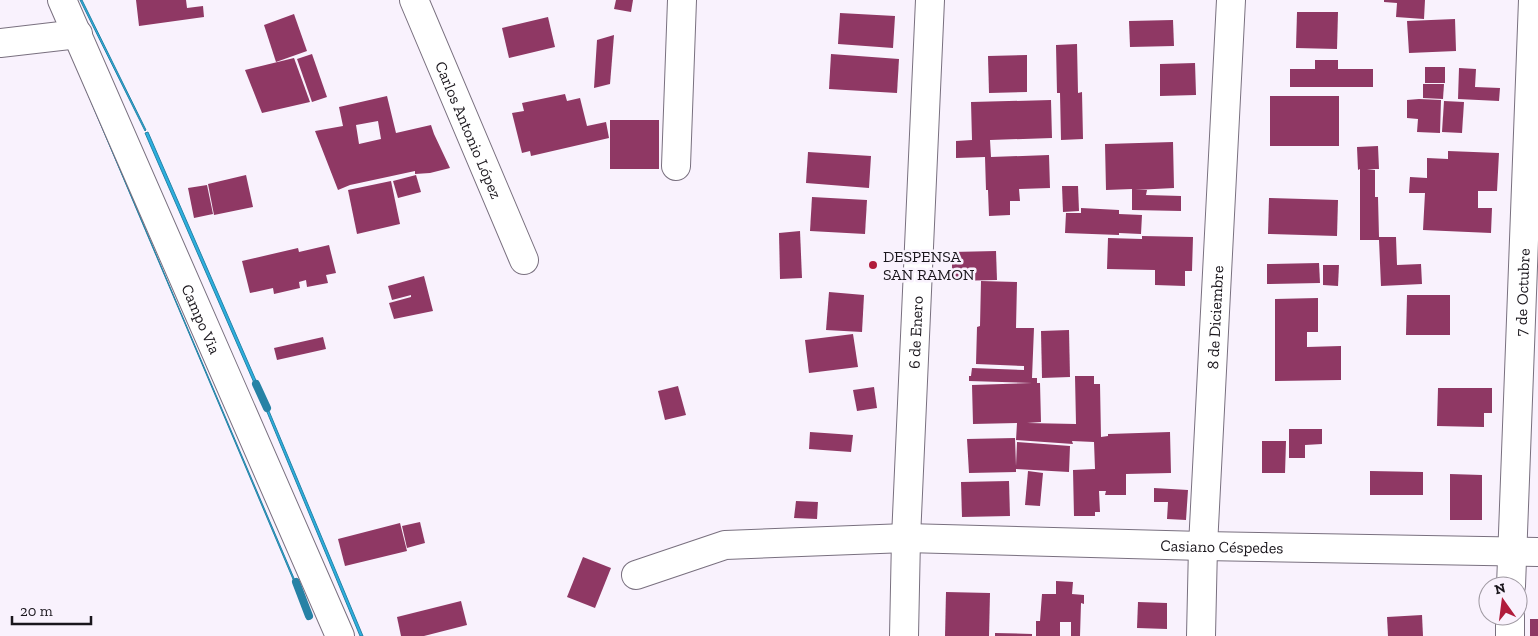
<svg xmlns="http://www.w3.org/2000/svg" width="1538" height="636" viewBox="0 0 1538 636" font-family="'Zilla Slab',serif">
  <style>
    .water { fill: #2cb0e0; stroke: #2782a5 }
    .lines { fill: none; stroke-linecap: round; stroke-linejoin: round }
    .stream { stroke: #2782a5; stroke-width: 8 }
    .building { fill: #8f3864; fill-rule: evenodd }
    .minor-casing { stroke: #79707f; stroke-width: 30 }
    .minor { stroke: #fff; stroke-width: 28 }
    .poi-dot { fill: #b01c3b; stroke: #f9f2fd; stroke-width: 2 }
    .labels { text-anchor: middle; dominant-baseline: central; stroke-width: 5; stroke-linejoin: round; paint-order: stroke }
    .street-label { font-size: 16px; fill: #1a161c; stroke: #f9f2fd }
    .poi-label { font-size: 16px; fill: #1a161c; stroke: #f9f2fd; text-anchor: start }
  </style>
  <rect width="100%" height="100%" fill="#f9f2fd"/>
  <g class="water">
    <polygon points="80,0 82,0 146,130 145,131"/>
    <polygon points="70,52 299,590 298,591"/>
    <polygon points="148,132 261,392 258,392 145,133"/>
    <polygon points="264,399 363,636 360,636 262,400"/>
  </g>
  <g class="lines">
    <g class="stream">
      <polyline points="256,384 267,408"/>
      <polyline points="296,582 309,616"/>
    </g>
  </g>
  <g class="building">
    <polygon points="136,0 186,0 187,8 203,6 204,17 139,26"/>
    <polygon points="616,0 633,0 631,12 614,9"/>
    <polygon points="1384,0 1425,0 1424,19 1396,17 1397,3 1384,2"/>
    <polygon points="1297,12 1338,12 1337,49 1296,48"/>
    <polygon points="840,13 895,16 893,48 838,44"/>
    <polygon points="294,14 307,51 276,62 264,25"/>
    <polygon points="548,17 555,47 509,58 502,28"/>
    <polygon points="1455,19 1456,51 1409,53 1407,21"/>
    <polygon points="1173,20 1174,46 1130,47 1129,21"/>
    <polygon points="614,35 610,84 594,88 597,40"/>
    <polygon points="1077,44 1078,93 1082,92 1083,139 1061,140 1060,93 1057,93 1056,45"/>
    <polygon points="312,54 327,97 312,102 297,59"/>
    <polygon points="831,54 899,59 897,93 829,89"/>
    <polygon points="1027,55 1027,92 989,93 988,56"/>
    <polygon points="294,58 310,102 262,113 245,70"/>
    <polygon points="1315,60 1338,60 1338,69 1373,69 1373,87 1290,87 1290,69 1315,69"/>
    <polygon points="1195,63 1196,95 1160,96 1160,64"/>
    <rect x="1425" y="67" width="20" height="16"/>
    <polygon points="1459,68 1476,69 1475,87 1500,88 1499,101 1458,99"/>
    <polygon points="1423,84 1444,84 1443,99 1423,98"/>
    <polygon points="565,94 567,101 580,98 587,126 606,122 609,138 531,156 530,151 522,153 512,113 524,111 522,103"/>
    <path d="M387 96 396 133 431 125 434 134 450 168 430 173 415 174V171L350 185 338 190 315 131 343 126 339 107ZM378 121 381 139 359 144 356 125Z"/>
    <rect x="1270" y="96" width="69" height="50"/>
    <polygon points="1419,99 1441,100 1440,133 1417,132 1418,119 1407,118 1407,100"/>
    <polygon points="1051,100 1052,138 990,140 991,157 1049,155 1050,188 1019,189 1020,201 1010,201 1010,215 989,216 988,190 986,190 985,157 956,158 956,141 972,140 971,102"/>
    <polygon points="1444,101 1464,102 1462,133 1442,132"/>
    <rect x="610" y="120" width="49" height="49"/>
    <polygon points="1173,142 1174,188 1135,190 1147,190 1146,195 1181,196 1181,211 1132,210 1132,189 1106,190 1105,144"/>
    <polygon points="1378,146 1379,169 1367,169 1375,170 1375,197 1378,197 1379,237 1396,237 1397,265 1421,264 1422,284 1381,286 1379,240 1360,240 1360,169 1358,170 1357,147"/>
    <polygon points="1448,151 1499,153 1497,191 1478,191 1478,208 1492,208 1491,233 1423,230 1425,193 1409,193 1410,177 1427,178 1427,158 1448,159"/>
    <polygon points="808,152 871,156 869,188 806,183"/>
    <polygon points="246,175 253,207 214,215 208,184"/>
    <polygon points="416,175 421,192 398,198 393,181"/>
    <polygon points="391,181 400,224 357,234 348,190"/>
    <polygon points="207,185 213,214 194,218 188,188"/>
    <polygon points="1062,186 1078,186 1079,211 1063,212"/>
    <polygon points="812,197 867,200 865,234 810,231"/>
    <polygon points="1269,198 1338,200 1337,236 1268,234"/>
    <polygon points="1081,208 1119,210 1119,214 1142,215 1141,234 1119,233 1119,235 1065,233 1066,213 1081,213"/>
    <polygon points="800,231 802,278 780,279 779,233"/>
    <polygon points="1142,236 1193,237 1192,271 1185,271 1185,286 1155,285 1155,270 1107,269 1108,238 1142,239"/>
    <polygon points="329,245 336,273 326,275 328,283 307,287 306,280 299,282 300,288 274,294 273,288 250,293 242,261 298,248 299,252"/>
    <polygon points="996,251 997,280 952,281 952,252"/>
    <polygon points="1319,263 1320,283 1267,284 1267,264"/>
    <polygon points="1323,265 1339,265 1338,286 1323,285"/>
    <polygon points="424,276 433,311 394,319 389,303 411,297 411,295 392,300 388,286"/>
    <polygon points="981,281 1017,282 1016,328 1034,328 1032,378 1037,378 1037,383 1040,383 1041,422 1027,423 1076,424 1075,376 1094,376 1094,384 1100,384 1101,437 1108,436 1108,434 1170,432 1171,473 1126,474 1126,495 1105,495 1106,491 1099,491 1100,512 1095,512 1095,516 1074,516 1073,470 1095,469 1094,442 1072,441 1073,444 1016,440 1017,423 973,424 972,385 1032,383 969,381 969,376 971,376 972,368 1024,370 1024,366 976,364 977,327 980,326"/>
    <polygon points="829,292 864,295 862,332 826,330"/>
    <polygon points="1407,295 1450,295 1450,335 1406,335"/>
    <polygon points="1318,298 1318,332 1307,332 1307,347 1341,346 1341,380 1275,381 1275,299"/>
    <polygon points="1069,330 1070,377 1042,378 1041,331"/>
    <polygon points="853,334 858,367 809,373 805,340"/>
    <polygon points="323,337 326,349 277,360 274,348"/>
    <polygon points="678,386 686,415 665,420 658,391"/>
    <polygon points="874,387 877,408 857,411 853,390"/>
    <polygon points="1438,388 1492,388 1492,413 1484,413 1484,427 1437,426"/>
    <polygon points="1289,429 1322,429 1322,444 1305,445 1305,458 1289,458"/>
    <polygon points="810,432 853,435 851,452 809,449"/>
    <polygon points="1015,438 1016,466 1017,442 1070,446 1069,472 1016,469 1016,472 969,473 967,439"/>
    <polygon points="1262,441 1286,441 1285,473 1262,473"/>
    <polygon points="1028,471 1043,473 1040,506 1025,505"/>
    <polygon points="1370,471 1423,472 1423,495 1370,495"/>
    <polygon points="1450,474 1482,475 1482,520 1450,520"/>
    <polygon points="1009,481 1010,516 962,517 961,482"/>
    <polygon points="1154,488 1188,490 1186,520 1167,519 1168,502 1154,502"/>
    <polygon points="796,501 818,502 817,519 794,518"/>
    <polygon points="420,522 425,543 407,548 402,526"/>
    <polygon points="400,523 407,551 345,566 338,539"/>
    <polygon points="583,557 611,568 595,608 567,597"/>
    <polygon points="1056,581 1073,582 1072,594 1084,595 1084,604 1081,603 1080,636 1071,636 1071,622 1060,622 1060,636 1036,636 1036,621 1040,621 1042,594 1056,594"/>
    <polygon points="946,592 990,593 989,636 945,636"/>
    <polygon points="461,601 467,625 424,636 401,636 397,617"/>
    <polygon points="1138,602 1167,603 1167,629 1137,628"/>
    <polygon points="1422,615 1423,636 1388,636 1387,617"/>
    <rect x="1530" y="619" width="8" height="17"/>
    <polygon points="995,633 1032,634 1032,636 995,636"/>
  </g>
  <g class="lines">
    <g class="minor-casing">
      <g id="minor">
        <path id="s1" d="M62 0 340 636"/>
        <path id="s2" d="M414 0 524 260"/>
        <polyline points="0,43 78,34"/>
        <polyline points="676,166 682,0"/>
        <path id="s3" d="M636 575 725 545 906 538 1203 546 1538 552"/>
        <path id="s4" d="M1511 586 1533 0"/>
        <path id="s5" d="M904 636 906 538 930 0"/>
        <path id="s6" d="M1201 636 1203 546 1231 0"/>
        <polyline points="1510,636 1510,616"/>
      </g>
    </g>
    <use href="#minor" class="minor"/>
  </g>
  <circle class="poi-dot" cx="873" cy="265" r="5"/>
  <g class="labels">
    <g class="street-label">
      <text stroke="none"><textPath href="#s2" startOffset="141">Carlos Antonio López</textPath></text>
      <text stroke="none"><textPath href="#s4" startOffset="294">7 de Octubre</textPath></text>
      <text stroke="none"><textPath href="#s1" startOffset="348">Campo Via</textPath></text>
      <text stroke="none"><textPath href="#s6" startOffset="319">8 de Diciembre</textPath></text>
      <text stroke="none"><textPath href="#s5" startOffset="304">6 de Enero</textPath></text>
      <text stroke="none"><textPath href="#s3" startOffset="591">Casiano Céspedes</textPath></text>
    </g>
    <g class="poi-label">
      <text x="883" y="256">DESPENSA<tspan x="883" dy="18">SAN RAMON</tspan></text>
    </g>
  </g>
  <g transform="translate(1503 601) rotate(346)"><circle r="24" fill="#f9f2fd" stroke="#a09aa3"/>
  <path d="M0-4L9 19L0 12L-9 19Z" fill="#b01c3b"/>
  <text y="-8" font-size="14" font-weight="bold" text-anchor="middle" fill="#1a161c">N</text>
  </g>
  <path d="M12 616v8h79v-8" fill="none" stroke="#1a161c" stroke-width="2.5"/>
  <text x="20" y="616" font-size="15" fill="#1a161c" stroke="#f9f2fd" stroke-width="4" paint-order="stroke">20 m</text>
</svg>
